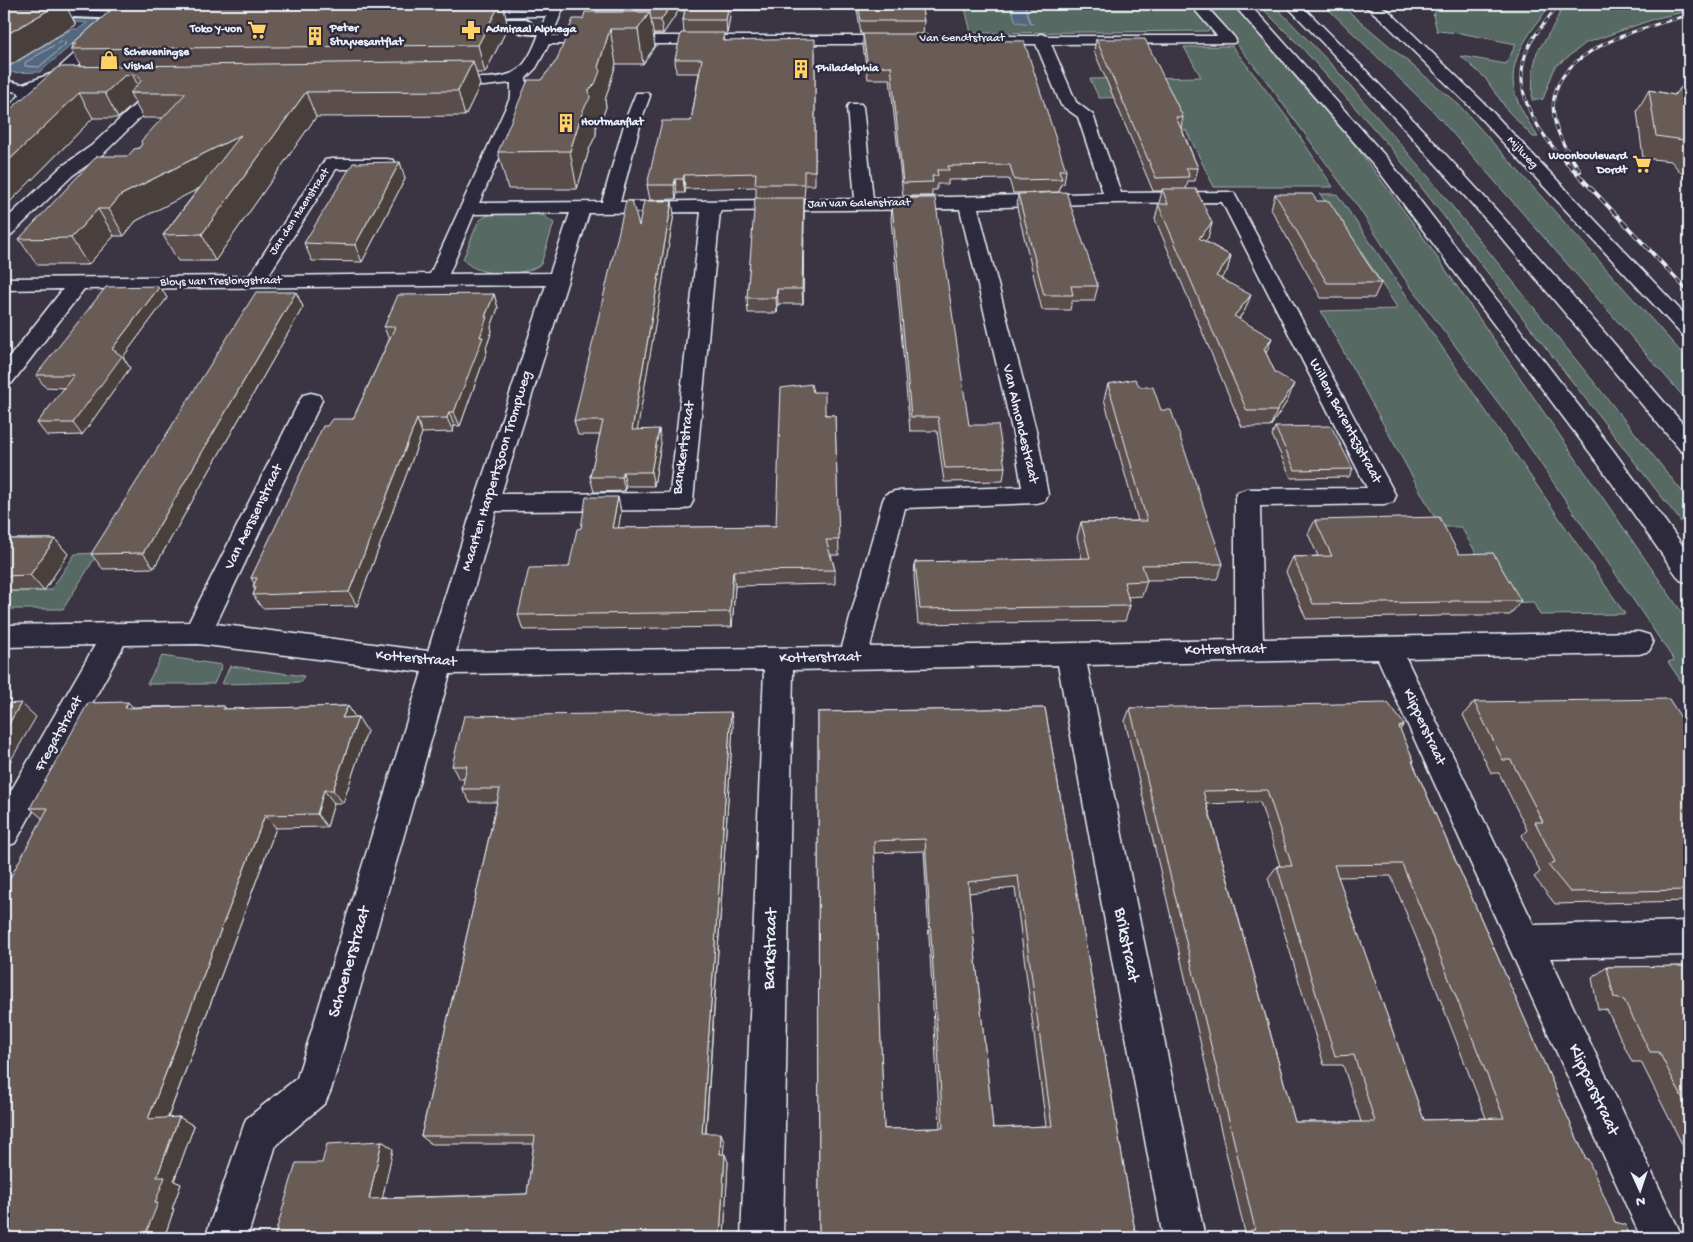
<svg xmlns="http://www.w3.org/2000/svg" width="1693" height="1242" viewBox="0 0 1693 1242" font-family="'Gochi Hand',sans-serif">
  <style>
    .green { fill: #566962; stroke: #9fadad }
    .water { fill: #53677e; stroke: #8f9eaf }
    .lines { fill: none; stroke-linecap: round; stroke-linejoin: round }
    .shore { stroke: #acbac7; stroke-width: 1 }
    .pedestrian-casing { stroke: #e8f1f8; stroke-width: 4 }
    .minor-casing { stroke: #e8f1f8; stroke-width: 3 }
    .tertiary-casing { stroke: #e8f1f8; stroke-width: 3 }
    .secondary-casing { stroke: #e8f1f8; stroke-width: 3 }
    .motorway-casing { stroke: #e8f1f8; stroke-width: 3 }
    .pedestrian { fill: #2f2a3d; fill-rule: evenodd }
    .minor { fill: #2f2a3d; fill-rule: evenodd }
    .tertiary { fill: #2f2a3d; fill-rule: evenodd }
    .secondary { fill: #2f2a3d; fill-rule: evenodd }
    .motorway { fill: #2f2a3d; fill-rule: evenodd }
    .rail-far1-casing { stroke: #e8f1f8; stroke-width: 3 }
    .rail-casing { stroke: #e8f1f8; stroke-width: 4 }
    .rail-far1 { stroke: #2f2a3d; stroke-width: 2; stroke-dasharray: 6; stroke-linecap: butt }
    .rail { stroke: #2f2a3d; stroke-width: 2.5; stroke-dasharray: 8; stroke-linecap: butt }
    .wall { fill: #5a4e4b; stroke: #e8f1f8; fill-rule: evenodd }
    .shaded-wall { fill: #4a403d; stroke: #e8f1f8 }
    .building { fill: #695b57; stroke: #e8f1f8; fill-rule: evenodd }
    .labels { text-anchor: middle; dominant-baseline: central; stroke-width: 5; stroke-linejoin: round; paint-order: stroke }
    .far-poi-label { font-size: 12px; font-weight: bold; fill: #e8f1f8; stroke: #2f2a3d; text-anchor: start }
    .far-street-label { font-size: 12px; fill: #e8f1f8; stroke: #2f2a3d }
    .street-label { font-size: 15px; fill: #e8f1f8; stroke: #2f2a3d }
    .near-street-label { font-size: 18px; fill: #e8f1f8; stroke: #2f2a3d }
  </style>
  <rect width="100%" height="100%" fill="#3b3442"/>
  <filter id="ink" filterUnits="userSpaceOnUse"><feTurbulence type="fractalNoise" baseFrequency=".02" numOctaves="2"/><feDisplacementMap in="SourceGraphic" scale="10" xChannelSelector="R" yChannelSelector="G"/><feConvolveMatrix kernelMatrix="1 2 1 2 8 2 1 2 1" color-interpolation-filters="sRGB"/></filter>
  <g filter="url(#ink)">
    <g class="green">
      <polygon points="634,4 929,4 930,8 631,12"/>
      <polygon points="964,4 1010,4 1016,22 1029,22 1024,4 1192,4 1214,26 1208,31 971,33"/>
      <polygon points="1202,4 1236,4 1346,133 1421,234 1689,623 1689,693 1668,662 1674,660 1509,417 1404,278 1358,207 1267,82 1229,34"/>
      <polygon points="1258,4 1273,4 1334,67 1427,175 1689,500 1689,532 1390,147 1302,48"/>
      <polygon points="1323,4 1340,4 1459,105 1689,361 1689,403 1434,112"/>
      <path d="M1493 4H1551C1534 28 1508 56 1514 88 1517 106 1529 122 1538 137H1533L1508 111 1485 78 1461 56 1506 64 1516 44 1460 33 1437 31 1433 15 1436 11 1443 8Z"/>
      <polygon points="1563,4 1683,4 1689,8 1689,11 1657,18 1586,43 1555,67 1543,99 1532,100 1533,71 1537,52 1555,24"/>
      <polygon points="1232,46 1289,120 1333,187 1214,187 1186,130 1180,130 1141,97 1099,98 1090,79 1201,77 1184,47"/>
      <polygon points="1320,194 1337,194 1625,614 1540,615 1533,602 1505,603 1461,527 1440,527 1321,311 1398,309 1334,209 1330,208"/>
      <path d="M530 212 544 216 554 223 541 264C525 277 476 278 463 259L478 222C490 209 514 213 530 212Z"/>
      <polygon points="98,553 63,609 4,609 4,598 8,591 51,590 75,554"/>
      <polygon points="162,656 222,665 214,684 147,684"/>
      <polygon points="230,666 304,676 301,682 222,684"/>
    </g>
    <g class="water">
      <polygon points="1010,4 1024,4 1030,22 1033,24 1016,22"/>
      <polygon points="75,17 103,18 40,72 4,73 4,70 72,29 78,29 87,23 65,21"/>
    </g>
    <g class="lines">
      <polygon class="shore" points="62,41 65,42 65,45 39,67 25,66 25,63"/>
      <g class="pedestrian-casing">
        <g id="pedestrian">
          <polygon points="138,4 151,4 127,19 71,17 59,23 42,23 36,20 42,17 56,17 69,10 125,12"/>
          <path d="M477 19H524L530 22 528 26 547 27 553 30C547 36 520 35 514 29L516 25 473 24 471 22 473 20Z"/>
        </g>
      </g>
      <g class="minor-casing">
        <g id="minor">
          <path d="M551 4H565L552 36H1035L1041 34 1047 36H1217L1190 4H1204L1234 37 1236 40 1234 43 1051 44 1076 102 1093 115 1121 193 1228 192 1234 193 1396 496 1393 502 1384 504 1260 506 1263 639 1639 632 1649 635 1653 643 1649 651 1639 654 1406 658 1534 925 1689 921V955L1550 958 1683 1238H1641L1378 659 1087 665 1205 1238H1163L1058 665 793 670 783 1238H741L764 670 450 674 331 1090 325 1103 276 1145 247 1238H205L246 1119 297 1078 422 672 198 644 124 645 15 843 4 847V803L95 645 4 647V625L189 622 300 400 303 395 311 393 319 395 322 400 216 624 428 651 474 503 546 285 84 289 12 383 4 385V364L63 289 4 290V278L249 276 325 160 331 159H387L393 160 396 164 393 168 387 169H336L268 276 430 274 511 96V83L484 86H441L436 84 433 81 436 78 441 76C461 77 505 83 520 68 533 56 539 32 546 16L466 17 459 13 466 9 550 8ZM549 44H1036L1061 105 1078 117 1103 193 873 199 863 107 861 104H849L847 107 855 199 620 202 642 118 650 96 648 93H636L626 118 602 202 479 203 527 96 526 78 536 68ZM1222 202 1367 488 1247 489 1238 492 1235 498V640L870 647 905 508 1036 503 1045 501 1048 495 1037 434 978 208 1114 203ZM960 209 1013 434 1022 487 895 491 886 494 883 500 842 647 456 652 496 511 681 510 690 507 693 501 720 211ZM701 212 670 493 501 494 589 213ZM570 213 550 273 449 274 474 214Z"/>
          <polygon points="105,30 110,31 112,34 110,37 63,79 30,92 18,92 16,89 18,86 53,73 100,31"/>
          <polygon points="144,100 150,102 152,105 150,108 103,154 73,175 11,235 4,237 4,221 61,167 91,146 138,102"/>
        </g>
      </g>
      <g class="tertiary-casing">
        <g id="tertiary">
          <polygon points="1363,4 1383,4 1376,8 1365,7"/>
          <polygon points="4,80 30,86 36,96 10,123 4,125 4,111 20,95 18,92 4,90"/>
        </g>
      </g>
      <g class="secondary-casing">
        <polygon id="secondary" points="1363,4 1378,4 1390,12 1481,100 1689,319 1689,337 1682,335 1469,106 1380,18"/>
      </g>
      <g class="motorway-casing">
        <g id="motorway">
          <polygon points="1233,4 1248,4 1264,20 1387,158 1613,450 1689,554 1689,583 1680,580 1597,462 1375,166"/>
          <path d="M1285 4H1300C1437 139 1564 284 1689 431V454L1681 451 1490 224 1390 113Z"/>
        </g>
      </g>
      <use href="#pedestrian" class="pedestrian"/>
      <use href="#minor" class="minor"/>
      <use href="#tertiary" class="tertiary"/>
      <use href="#secondary" class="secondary"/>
      <use href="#motorway" class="motorway"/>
      <g class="rail-far1-casing">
        <g id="rail-far1">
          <path d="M1557 152C1532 122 1511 87 1528 48 1535 32 1549 18 1559 4"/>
          <path d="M1568 152C1513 61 1624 33 1689 15"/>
        </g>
      </g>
      <g class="rail-casing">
        <g id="rail">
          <polyline points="1556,151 1689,292"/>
          <polyline points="1567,151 1580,171"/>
        </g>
      </g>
      <use href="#rail-far1" class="rail-far1"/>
      <use href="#rail" class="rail"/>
    </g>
    <g class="wall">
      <polygon points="118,4 520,4 519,6 503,7 508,27 485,73 476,73 480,85 465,116 316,117 215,261 178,261 163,235 199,188 136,221 124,236 114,236 88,265 37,265 19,239 139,148 163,118 143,118 135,103 118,118 93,118 4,208 4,115 81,67 71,49 73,47 72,44"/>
      <polygon points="600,4 683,4 663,34 653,34 655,46 643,64 616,64 605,100 606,107 601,121 596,126 596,135 590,147 577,189 508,189 498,152 541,80 557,60 583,19 597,12"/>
      <polygon points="686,4 732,4 727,34 724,34 725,41 815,52 815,185 805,185 804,198 804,212 803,304 778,304 777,313 748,313 747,298 756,198 756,187 685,189 685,193 677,193 676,199 650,200 647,185 691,121 699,73 676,73 675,59 684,33 683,20"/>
      <polygon points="856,4 921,4 924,21 923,34 926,40 1066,170 1064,184 1061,184 1059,192 1013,193 1009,179 948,180 948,184 937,184 937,190 932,190 932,196 903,196 890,79 868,79 863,46 863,34 861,34"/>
      <polygon points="1096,39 1183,117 1181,127 1198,168 1195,181 1188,181 1186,189 1212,223 1208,238 1205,241 1231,256 1227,271 1221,278 1245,310 1239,319 1266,353 1288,400 1270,427 1242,427 1155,219 1162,191 1153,191 1094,51"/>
      <polygon points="1689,79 1689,182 1671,161 1643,158 1637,111 1649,90 1674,95"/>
      <polygon points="400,162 405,179 362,262 312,261 304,243"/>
      <polygon points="1018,194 1098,286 1094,301 1072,301 1070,310 1042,310 1017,208"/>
      <polygon points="1275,194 1317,201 1362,252 1361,254 1381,283 1374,298 1321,298 1271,209"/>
      <polygon points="905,198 969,425 1005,467 1003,481 944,482 937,431 910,431 891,219 892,205 905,204"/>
      <polygon points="674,214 637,430 661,443 654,486 626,486 625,491 594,492 590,477 600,435 578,435 574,421 639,226"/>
      <polygon points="160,286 167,298 123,357 130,368 82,435 47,436 37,423 65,388 45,387 36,375"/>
      <polygon points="296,292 303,307 154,568 103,569 91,554"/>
      <polygon points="494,294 498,308 491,327 492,331 486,348 487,351 460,426 454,426 453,432 422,433 357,606 262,608 253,595 255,590 253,587 254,583 251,578 327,426 353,419 389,340 384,327"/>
      <polygon points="1108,384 1140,387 1161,410 1223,564 1217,579 1147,580 1147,581 1142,596 1128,597 1130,606 1125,621 918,624 914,577 915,562 1082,559 1077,537 1081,522 1138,521 1104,399"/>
      <polygon points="813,392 826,415 835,415 839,555 831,555 835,570 835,584 735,586 732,627 523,630 518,615 569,567 581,528 618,497 621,512 618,528 776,526"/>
      <polygon points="1275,427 1353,469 1349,477 1291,478 1272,435"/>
      <polygon points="1315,520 1459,554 1521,601 1510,615 1442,615 1441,616 1306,619 1286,572 1293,557 1318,556 1308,534"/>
      <polygon points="4,539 55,539 68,554 44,591 4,591"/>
      <polygon points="128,702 133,707 224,706 226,709 348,706 355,717 358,717 367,731 343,803 334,803 327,827 276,828 168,1118 179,1117 194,1126 174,1181 181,1184 172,1209 174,1209 164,1238 42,818 30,808"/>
      <polygon points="1474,702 1689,730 1689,901 1555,904 1534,877 1540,872 1522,835 1527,830 1499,773 1491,773 1463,715"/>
      <path d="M1045 708 1135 1231 819 1238 818 712ZM924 851 940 1128 884 1129 874 853ZM1015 888 1046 1126 993 1128 969 893Z"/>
      <path d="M1130 708 1400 730 1414 761 1413 763 1586 1159 1615 1222 1628 1238H1237L1245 1233 1125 721ZM1260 802 1280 866H1277L1268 878 1324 1065H1343L1361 1122H1295L1207 804ZM1391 876 1420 947 1486 1118 1424 1120 1338 877Z"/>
      <polygon points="733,726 706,1133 724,1141 723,1154 728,1162 724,1238 274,1238 322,1163 382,1141 393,1149 382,1198 527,1194 534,1144 431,1144 421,1136 497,802 470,802 462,789 465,779 459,779 452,766"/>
      <polygon points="1689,966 1689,1158 1641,1062 1632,1062 1607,1010 1598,1009 1592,978 1607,967"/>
      <polygon points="1689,1161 1689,1180 1681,1164"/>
    </g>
    <g class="shaded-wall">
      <polygon points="59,4 65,4 76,25 4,69 4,36"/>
      <polygon points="500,4 503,4 508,27 485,73 478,45"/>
      <polygon points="672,4 683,4 663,34 661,20"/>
      <polygon points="729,4 732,4 727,34 726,20"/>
      <polygon points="650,12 655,46 643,64 638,29"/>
      <polygon points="610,29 616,64 605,100 606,107 601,121 596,126 596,135 590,147 577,189 570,151 589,90 598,67"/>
      <polygon points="473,61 480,85 465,116 458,91"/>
      <polygon points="132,74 142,93 130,93 135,103 118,118 105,93 124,76"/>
      <polygon points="306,92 316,117 215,261 202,234"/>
      <polygon points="79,93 93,118 4,208 4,165"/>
      <polygon points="241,135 252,161 136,221 124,236 109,209 121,195"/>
      <polygon points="400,162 405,179 362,262 355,245"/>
      <polygon points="684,175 685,189 685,193 683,179"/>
      <polygon points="675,179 677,193 676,199 674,185"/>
      <polygon points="804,198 804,212 803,304 802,289"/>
      <polygon points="672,201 674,214 635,444 632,430"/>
      <polygon points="98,209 114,236 88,265 71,238"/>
      <polygon points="1212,223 1208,238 1194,253 1199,238"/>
      <polygon points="1231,256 1227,271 1211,291 1216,276"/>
      <polygon points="160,286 167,298 123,357 130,368 82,435 73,423 112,349"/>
      <polygon points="777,289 778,304 777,313 776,298"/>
      <polygon points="296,292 303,307 154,568 143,553"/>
      <polygon points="494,294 498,308 491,327 492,331 486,348 487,351 460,426 454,412 480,337 485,317"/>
      <polygon points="1251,295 1245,310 1229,332 1234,316"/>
      <polygon points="1272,338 1266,353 1264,349"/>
      <polygon points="1294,384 1288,400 1270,427 1277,411"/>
      <polygon points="449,412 454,426 453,432 447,418"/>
      <polygon points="417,419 422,433 357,606 349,592"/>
      <polygon points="659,429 661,443 654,486 651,472"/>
      <polygon points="623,472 626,486 625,491 622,477"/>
      <polygon points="618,497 621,512 616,543 612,528"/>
      <polygon points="55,539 68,554 44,591 30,575"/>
      <polygon points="733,571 735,586 732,627 730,612"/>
      <polygon points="128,702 141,716 125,708"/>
      <polygon points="21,703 36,717 4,772 4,732"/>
      <polygon points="348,706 357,720 342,718"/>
      <polygon points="731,712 733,726 705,1141 702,1133"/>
      <polygon points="358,717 367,731 343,803 333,790"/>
      <polygon points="1404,724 1395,738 1399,727"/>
      <polygon points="324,790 334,803 327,827 317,814"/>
      <polygon points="265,815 276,828 164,1128 148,1119"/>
      <polygon points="179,1117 194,1126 174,1181 181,1184 172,1209 174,1209 164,1238 144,1238 155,1203 157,1177"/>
      <polygon points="721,1133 724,1141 723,1162 720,1154"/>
      <polygon points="382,1141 393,1149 381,1205 369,1199"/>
      <polygon points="725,1154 728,1162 724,1238 720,1238"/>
    </g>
    <g class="building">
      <polygon points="27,4 59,4 4,36 4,5 22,6"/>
      <polygon points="118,4 500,4 478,45 71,49 77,44 72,44"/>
      <polygon points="600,4 672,4 661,20 651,20 650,12 597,12"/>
      <polygon points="686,4 729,4 726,20 683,20"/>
      <polygon points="858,4 921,4 924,21 861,21"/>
      <polygon points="585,12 650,12 638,29 610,29 598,67 600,71 595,84 589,90 590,98 583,110 570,151 498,152 528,80 541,80 557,60 573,19 583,19"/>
      <polygon points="681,33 724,33 723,41 815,39 815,171 804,171 804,184 755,184 756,173 684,175 683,179 675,179 674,185 647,185 662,121 691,121 702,59 675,59"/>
      <polygon points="863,34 925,34 926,40 1024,41 1066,170 1059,170 1062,179 1014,180 1010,165 948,166 949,170 937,170 938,176 932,176 933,182 903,183 891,66 868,67"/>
      <polygon points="1096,39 1145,39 1183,117 1176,117 1198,168 1186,168 1189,174 1188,174 1189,177 1156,178"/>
      <polygon points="473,61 458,91 306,92 202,234 163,235 241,135 121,195 109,209 98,209 71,238 19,239 97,156 128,156 134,149 139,148 142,144 141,141 186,93 130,93 141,81 139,76 132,74 124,76 105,93 79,93 4,165 4,115 58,67"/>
      <polygon points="1689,79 1689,145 1684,140 1656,136 1649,90 1674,95"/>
      <polygon points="400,162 355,245 304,243 353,163"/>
      <polygon points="1162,189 1196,189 1212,223 1199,238 1231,256 1216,276 1251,295 1234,316 1272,338 1264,349 1275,372 1294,384 1277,411 1247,411 1158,204 1168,204"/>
      <polygon points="1066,192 1098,286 1071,286 1073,295 1044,295 1018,194"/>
      <polygon points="1275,194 1312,194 1317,201 1329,201 1362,252 1360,252 1381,283 1327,283"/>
      <polygon points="755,198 804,198 802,289 777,289 776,298 747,298"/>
      <polygon points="905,198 935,198 969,425 998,425 1005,467 945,468 938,417 911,417 892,205 905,204"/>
      <polygon points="626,201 632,201 639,226 644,201 672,201 632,430 659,429 651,472 623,472 622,477 590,477 603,421 574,421"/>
      <polygon points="160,286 112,349 122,356 73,423 37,423 74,375 36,375 106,287"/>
      <polygon points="256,292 296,292 143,553 91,554"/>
      <polygon points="494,294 485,317 487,317 480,337 483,337 454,412 449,412 447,418 417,419 349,592 253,595 256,587 253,587 257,578 251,578 323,426 327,426 332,419 353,419 395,327 384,327 398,295"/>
      <polygon points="1135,379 1140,387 1153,387 1161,410 1171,410 1223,564 1142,565 1147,581 1124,582 1130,606 920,609 915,562 1090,558 1081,522 1147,521 1108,384"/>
      <polygon points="811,384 813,392 825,392 825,415 835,415 839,540 826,540 835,570 733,571 730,612 518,615 529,568 569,567 577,529 581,528 586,497 618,497 612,528 776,526 781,388"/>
      <polygon points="1331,426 1353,469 1295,470 1275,427"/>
      <polygon points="1439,517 1459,554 1493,553 1521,601 1451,601 1451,602 1313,604 1293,557 1332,556 1315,520"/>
      <polygon points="4,539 55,539 30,575 4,576"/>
      <polygon points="1669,699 1689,730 1689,740 1688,740 1689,742 1689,890 1570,892 1548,865 1555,862 1535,822 1543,822 1511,760 1503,760 1474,702"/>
      <polygon points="128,702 125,708 224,706 223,709 348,706 342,718 358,717 333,790 324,790 317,814 265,815 148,1119 179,1117 157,1177 165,1177 155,1203 158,1203 144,1238 4,1238 4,889 48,808 30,808 88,703"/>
      <polygon points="21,703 4,732 4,704"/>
      <path d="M1388 703 1404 724 1399 727 1414 761H1412L1586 1159H1588L1615 1222 1626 1225 1628 1238H1249L1246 1232 1255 1229 1130 708ZM1267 790 1292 866H1277L1335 1056 1354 1055 1375 1122H1295L1203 791ZM1402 864 1432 936 1504 1118 1424 1120 1334 865Z"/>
      <path d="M1045 708 1135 1231 1144 1234V1238H817H819L818 712ZM925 839 943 1128 884 1129 874 841ZM1018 876 1052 1126 993 1128 968 882Z"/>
      <polygon points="731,712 702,1133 721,1133 720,1154 725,1154 720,1238 274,1238 296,1163 322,1163 327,1144 382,1141 369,1199 527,1194 535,1136 421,1136 500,789 462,789 467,766 452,766 464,716"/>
      <polygon points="1689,966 1689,1111 1659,1052 1650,1052 1624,1000 1614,998 1607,967"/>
    </g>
  </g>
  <defs>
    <g id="supermarket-bare" transform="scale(1.5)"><path d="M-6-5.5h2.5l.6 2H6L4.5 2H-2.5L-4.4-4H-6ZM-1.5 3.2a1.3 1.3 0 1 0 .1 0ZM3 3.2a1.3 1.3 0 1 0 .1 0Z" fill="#ffd166" stroke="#2f2a3d" stroke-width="2.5" paint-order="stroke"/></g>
    <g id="pharmacy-bare" transform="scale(1.5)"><path d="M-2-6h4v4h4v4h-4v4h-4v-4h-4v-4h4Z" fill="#ffd166" stroke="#2f2a3d" stroke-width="2.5" paint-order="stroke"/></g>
    <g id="building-bare" transform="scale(1.5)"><path d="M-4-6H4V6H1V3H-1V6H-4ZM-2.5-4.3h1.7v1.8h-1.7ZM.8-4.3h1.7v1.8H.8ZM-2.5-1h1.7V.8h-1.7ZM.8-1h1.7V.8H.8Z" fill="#ffd166" stroke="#2f2a3d" stroke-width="2.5" paint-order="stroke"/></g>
    <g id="shop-bare" transform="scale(1.5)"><path d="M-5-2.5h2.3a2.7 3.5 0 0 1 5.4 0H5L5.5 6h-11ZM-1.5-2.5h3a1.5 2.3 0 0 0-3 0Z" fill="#ffd166" stroke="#2f2a3d" stroke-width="2.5" paint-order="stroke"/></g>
  </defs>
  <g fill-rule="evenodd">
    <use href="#supermarket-bare" x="257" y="30"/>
    <use href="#pharmacy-bare" x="471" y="30"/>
    <use href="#building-bare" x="315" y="36"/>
    <use href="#shop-bare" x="109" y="60"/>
    <use href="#building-bare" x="801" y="69"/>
    <use href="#building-bare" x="566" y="123"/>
    <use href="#supermarket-bare" x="1642" y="164"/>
  </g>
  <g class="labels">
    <g class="far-poi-label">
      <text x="330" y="29">Peter<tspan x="330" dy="14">Stuyvesantflat</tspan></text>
      <text x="242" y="30" text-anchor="end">Toko Y-von</text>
      <text x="486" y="30">Admiraal Alphega</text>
      <text x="124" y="53">Scheveningse<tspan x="124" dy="14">Vishal</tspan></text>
      <text x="816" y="69">Philadelphia</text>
      <text x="581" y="123">Houtmanflat</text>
      <text x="1627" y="157" text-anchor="end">Woonboulevard<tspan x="1627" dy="14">Dordt</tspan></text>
    </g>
    <g class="far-street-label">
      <text x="962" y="39">Van Gendtstraat</text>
      <text transform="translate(1522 153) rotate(47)">Mijlweg</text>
      <text transform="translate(859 204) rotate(-1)">Jan van Galenstraat</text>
      <text transform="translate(300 212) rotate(-57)">Jan den Haenstraat</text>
      <text transform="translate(221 282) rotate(-1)">Bloys van Treslongstraat</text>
    </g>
    <g class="street-label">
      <text transform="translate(1345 421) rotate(62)">Willem Barentszstraat</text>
      <text transform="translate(1020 424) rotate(77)">Van Almondestraat</text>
      <text transform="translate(684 448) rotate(-82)">Banckertstraat</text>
      <text transform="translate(497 471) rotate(-73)">Maarten Harpertszoon Trompweg</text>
      <text transform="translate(254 517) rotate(-64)">Van Aerssenstraat</text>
      <text transform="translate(1225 650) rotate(-1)">Kotterstraat</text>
      <text transform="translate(820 658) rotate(-1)">Kotterstraat</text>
      <text transform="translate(416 659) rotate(5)">Kotterstraat</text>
      <text transform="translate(1424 727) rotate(65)">Klipperstraat</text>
      <text transform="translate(59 734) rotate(-61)">Fregatstraat</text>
    </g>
    <g class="near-street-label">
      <text transform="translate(1126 945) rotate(79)">Brikstraat</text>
      <text transform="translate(771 949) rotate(-88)">Barkstraat</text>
      <text transform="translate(350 962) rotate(-74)">Schoenerstraat</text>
      <text transform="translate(1593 1090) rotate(65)">Klipperstraat</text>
    </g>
  </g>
  <rect width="1693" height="1242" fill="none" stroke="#2f2a3d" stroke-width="20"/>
  <rect x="10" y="10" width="1673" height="1222" fill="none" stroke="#e8f1f8" stroke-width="2" filter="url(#ink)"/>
  <g transform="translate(1640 1190) rotate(177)" stroke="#2f2a3d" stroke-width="4" paint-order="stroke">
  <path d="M0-4L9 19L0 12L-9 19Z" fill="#e8f1f8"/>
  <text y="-8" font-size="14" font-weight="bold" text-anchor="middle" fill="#e8f1f8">N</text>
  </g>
</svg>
